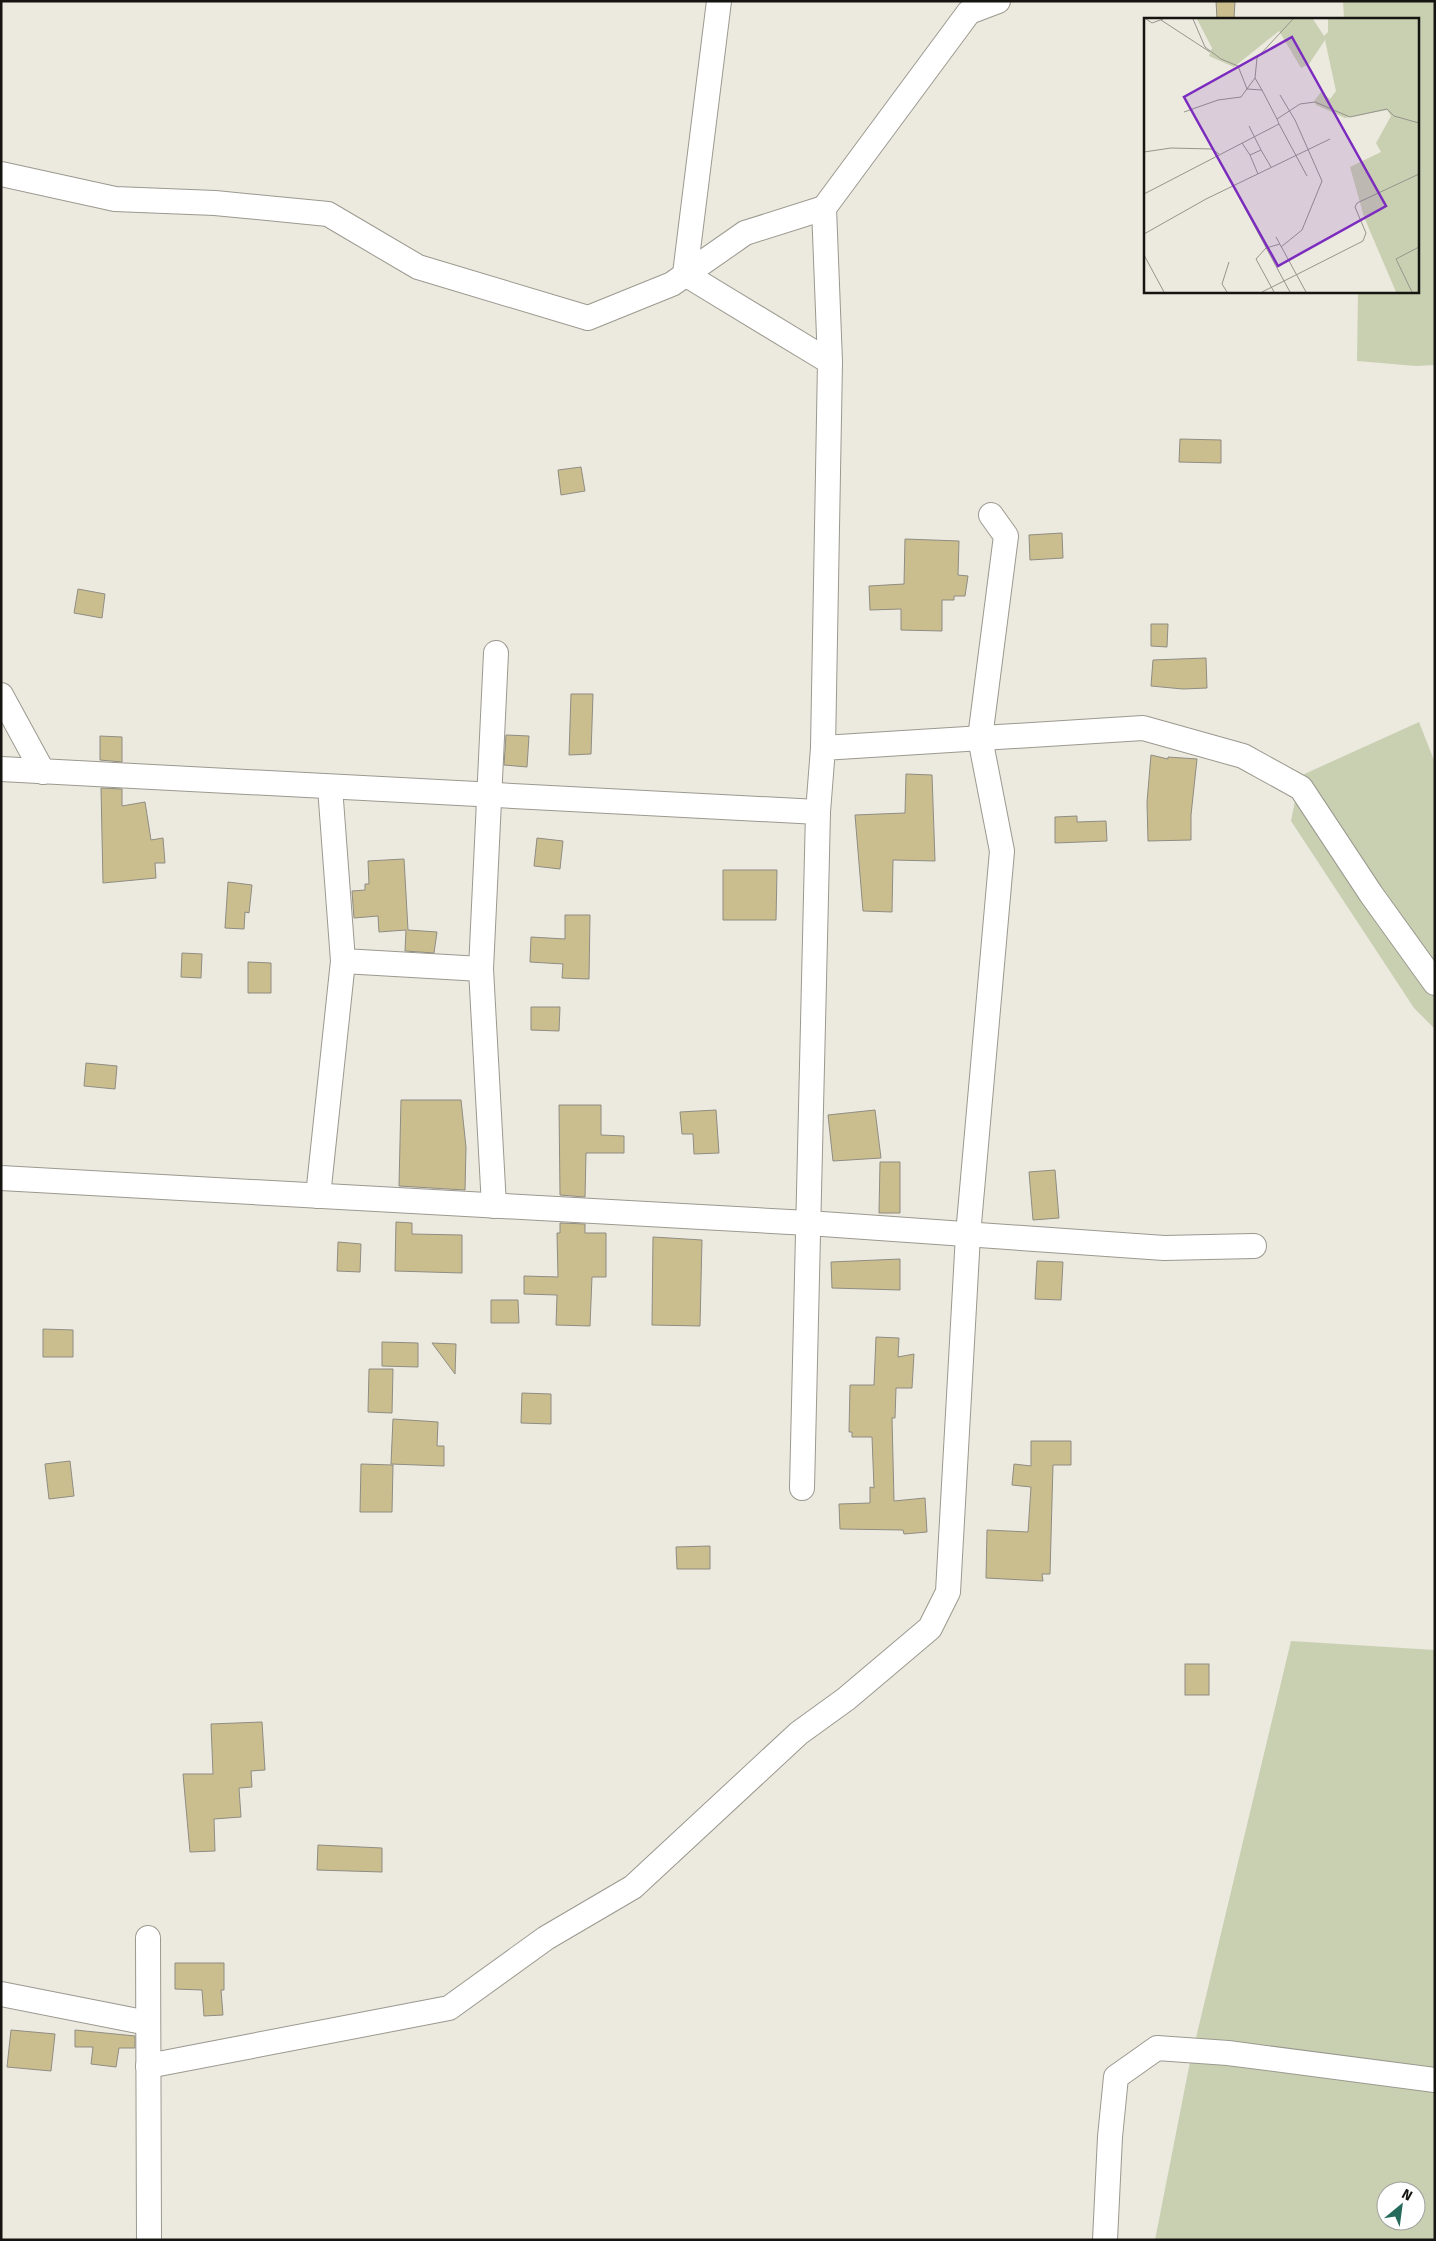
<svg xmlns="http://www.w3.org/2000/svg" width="1436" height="2241" viewBox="0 0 1436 2241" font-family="'Fira Sans',sans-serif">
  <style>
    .green { fill: #c9d0b1; fill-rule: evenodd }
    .building { fill: #cbbe8e; stroke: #8f8c83 }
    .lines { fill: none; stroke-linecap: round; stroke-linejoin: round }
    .minor-casing { stroke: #9b998f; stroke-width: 26 }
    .minor { stroke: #fff; stroke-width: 24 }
    .inset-road { fill: none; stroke: #96948c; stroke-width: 1 }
    .view { fill: #7b2cbf; fill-opacity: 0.15; stroke: #7b2cbf; stroke-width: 2.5 }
    .inset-edge { fill: none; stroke: #151410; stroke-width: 2.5 }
  </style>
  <rect width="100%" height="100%" fill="#ece9df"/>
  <g class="green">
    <polygon points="1343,1 1435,1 1435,365 1416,366 1357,361 1358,291 1417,291 1417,19 1344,19"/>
    <polygon points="1419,722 1435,763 1435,1029 1414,1008 1291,821 1300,776"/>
    <path d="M1291 1641 1435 1650V2240H1155L1189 2067ZM1386 2191H1416V2221H1386Z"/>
  </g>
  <g class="building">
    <polygon points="1216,1 1235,1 1234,19 1217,19"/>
    <polygon points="1180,439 1221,440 1221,463 1179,462"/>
    <polygon points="581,467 585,491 561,495 558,470"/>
    <polygon points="1062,533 1063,558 1030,560 1029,535"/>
    <polygon points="905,539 959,541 958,575 968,576 965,596 954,596 954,600 942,600 942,631 901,630 901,609 870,610 869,586 904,584"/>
    <polygon points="78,589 105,594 102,618 74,613"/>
    <polygon points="1151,624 1168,624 1167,647 1151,646"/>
    <polygon points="1206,658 1207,688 1183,689 1151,686 1153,660"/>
    <polygon points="571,694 593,694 591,754 569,755"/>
    <polygon points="506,735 529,736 527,767 504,765"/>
    <polygon points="100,736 122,737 122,762 100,760"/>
    <polygon points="1151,755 1168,759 1168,757 1197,759 1191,815 1191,840 1148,841 1147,802"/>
    <polygon points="906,774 932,775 935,861 893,860 892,912 863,911 855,815 905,813"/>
    <polygon points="101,788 122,789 122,806 145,802 151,840 163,838 165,863 155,863 156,878 103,883"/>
    <polygon points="1077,816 1077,822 1106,821 1107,841 1055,843 1055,817"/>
    <polygon points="537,838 563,841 560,869 534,866"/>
    <polygon points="404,859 408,930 437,932 434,953 405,951 406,930 379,932 378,916 354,918 352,891 365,890 365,884 369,884 368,861"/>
    <polygon points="723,870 777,870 776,920 723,920"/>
    <polygon points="228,882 252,885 249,913 245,912 244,929 225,928"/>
    <polygon points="565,915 590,915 589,979 562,978 563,964 530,962 531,937 565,939"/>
    <polygon points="182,953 202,954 201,978 181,977"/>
    <polygon points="248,962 271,963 271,993 248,993"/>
    <polygon points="531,1007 560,1007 559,1031 531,1030"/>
    <polygon points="86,1063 117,1066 115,1089 84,1086"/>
    <polygon points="401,1100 461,1100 466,1147 465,1190 399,1186"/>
    <polygon points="559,1105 601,1105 601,1135 624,1136 624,1153 586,1153 585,1197 560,1195"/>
    <polygon points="716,1110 719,1153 694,1154 693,1134 682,1134 680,1112"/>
    <polygon points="875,1110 881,1158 833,1161 828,1115"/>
    <polygon points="880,1162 900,1162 900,1213 879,1213"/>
    <polygon points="1055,1170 1059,1218 1033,1220 1029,1172"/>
    <polygon points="396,1222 412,1223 412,1234 462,1235 462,1273 395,1271"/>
    <polygon points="560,1223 585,1224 585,1233 606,1233 606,1277 592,1277 590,1326 556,1325 557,1295 524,1294 524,1276 558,1277 557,1233 560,1233"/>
    <polygon points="653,1237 702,1240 700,1326 652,1325"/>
    <polygon points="338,1242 361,1244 360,1272 337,1271"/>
    <polygon points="900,1259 900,1290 832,1288 831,1262"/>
    <polygon points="1037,1261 1063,1262 1061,1300 1035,1299"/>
    <polygon points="491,1300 518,1300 519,1323 491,1323"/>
    <polygon points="43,1329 73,1330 73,1357 43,1357"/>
    <polygon points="876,1337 899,1338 898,1357 914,1354 912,1388 896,1388 895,1418 892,1418 894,1501 925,1498 927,1532 904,1534 903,1530 840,1529 839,1504 870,1503 870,1487 874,1488 872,1437 852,1437 852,1432 849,1432 850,1385 874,1385"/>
    <polygon points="382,1342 418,1343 418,1367 382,1366"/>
    <polygon points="432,1343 456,1344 455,1374"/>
    <polygon points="369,1369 393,1369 392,1413 368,1412"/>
    <polygon points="522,1393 551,1394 551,1424 521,1423"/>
    <polygon points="393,1419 438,1422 437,1446 444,1446 444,1466 391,1464"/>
    <polygon points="1031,1441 1071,1441 1071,1465 1053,1465 1050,1574 1042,1574 1043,1581 986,1578 987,1530 1028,1532 1031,1487 1012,1485 1014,1464 1031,1466"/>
    <polygon points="70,1461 74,1496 49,1499 45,1464"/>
    <polygon points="361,1464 393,1465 392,1512 360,1512"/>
    <polygon points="710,1546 710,1569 677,1569 676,1547"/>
    <rect x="1185" y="1664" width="24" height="31"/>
    <polygon points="262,1722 265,1770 251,1771 252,1787 239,1788 241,1817 214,1819 215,1851 190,1852 183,1774 213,1774 211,1724"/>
    <polygon points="318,1845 382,1848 382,1872 317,1870"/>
    <polygon points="175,1963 224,1963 224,1990 221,1990 223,2015 204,2016 202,1990 175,1989"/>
    <polygon points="11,2030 55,2034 51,2071 7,2067"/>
    <polygon points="75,2030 135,2036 135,2048 119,2048 116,2067 91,2064 93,2047 75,2047"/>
  </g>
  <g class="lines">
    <g class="minor-casing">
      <g id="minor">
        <polyline points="719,1 685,274 830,362 823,748"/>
        <polyline points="1,174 115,199 215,203 328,214 418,267 588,318 672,284 745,233 824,208"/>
        <polyline points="830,362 824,208 969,12 998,1"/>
        <polyline points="1,695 43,772"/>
        <polyline points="1,769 818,812 823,748 1143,728 1243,756 1301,788 1371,894 1435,983"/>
        <polyline points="330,787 343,961 481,969 496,653"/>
        <polyline points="481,969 494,1206"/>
        <polyline points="1,1178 808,1223 1164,1248 1254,1246"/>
        <polyline points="318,1196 343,961"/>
        <polyline points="802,1488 818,812"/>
        <polyline points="148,1938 149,2240"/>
        <polyline points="1,1994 148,2023"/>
        <polyline points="148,2066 449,2008 546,1938 633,1887 799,1733 846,1699 930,1628 948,1592 968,1235 1002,851 980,738 1006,536 991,515"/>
        <polyline points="1105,2240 1110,2137 1116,2077 1157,2048 1228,2053 1435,2080"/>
      </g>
    </g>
    <use href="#minor" class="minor"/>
  </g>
  <g transform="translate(1144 18)">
    <rect width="275" height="275" fill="#ece9df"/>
    <path d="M53 1H169L180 18 184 14V1H275V274H252L220 199 206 149 237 134 232 125 247 98 243 92 201 100 172 87 170 83 177 74 186 81 192 73 181 22 165 46 157 50 135 13 90 49 65 38 68 30Z" fill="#c9d0b1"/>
    <path class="inset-road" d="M2 1 8 5 19 1M49 1 61 29 77 41 94 48 103 71 118 72 133 101M17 2 66 34M118 72 111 60 113 40 149 1M136 77 151 102 178 163 158 212 137 229M40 94 74 82 97 79 111 60M135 106 163 158M98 125 106 137 117 132 105 108M117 132 127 149M0 134 27 130 68 131 75 136M106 137 114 156M89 168 140 263 219 223 222 215 211 189 213 185 275 156M0 176 135 106 133 101 156 86 171 84 206 99 243 91 250 98 275 105M0 216 62 181 186 121M132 219 162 274M0 237 20 274M83 274 78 266 85 244M118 274 140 263 146 274M130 274 112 241 122 230 136 226M268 274 252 241 275 229"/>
    <path class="view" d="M148 19 242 188 134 248 40 79Z"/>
    <rect width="275" height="275" class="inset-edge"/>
  </g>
  <rect width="1436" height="2241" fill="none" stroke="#151410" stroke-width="5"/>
  <g transform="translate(1401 2206) rotate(29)"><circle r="24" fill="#ffffff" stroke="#a1a19f"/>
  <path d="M0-4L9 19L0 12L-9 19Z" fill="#266a5c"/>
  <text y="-8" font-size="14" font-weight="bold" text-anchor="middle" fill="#151410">N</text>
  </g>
</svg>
